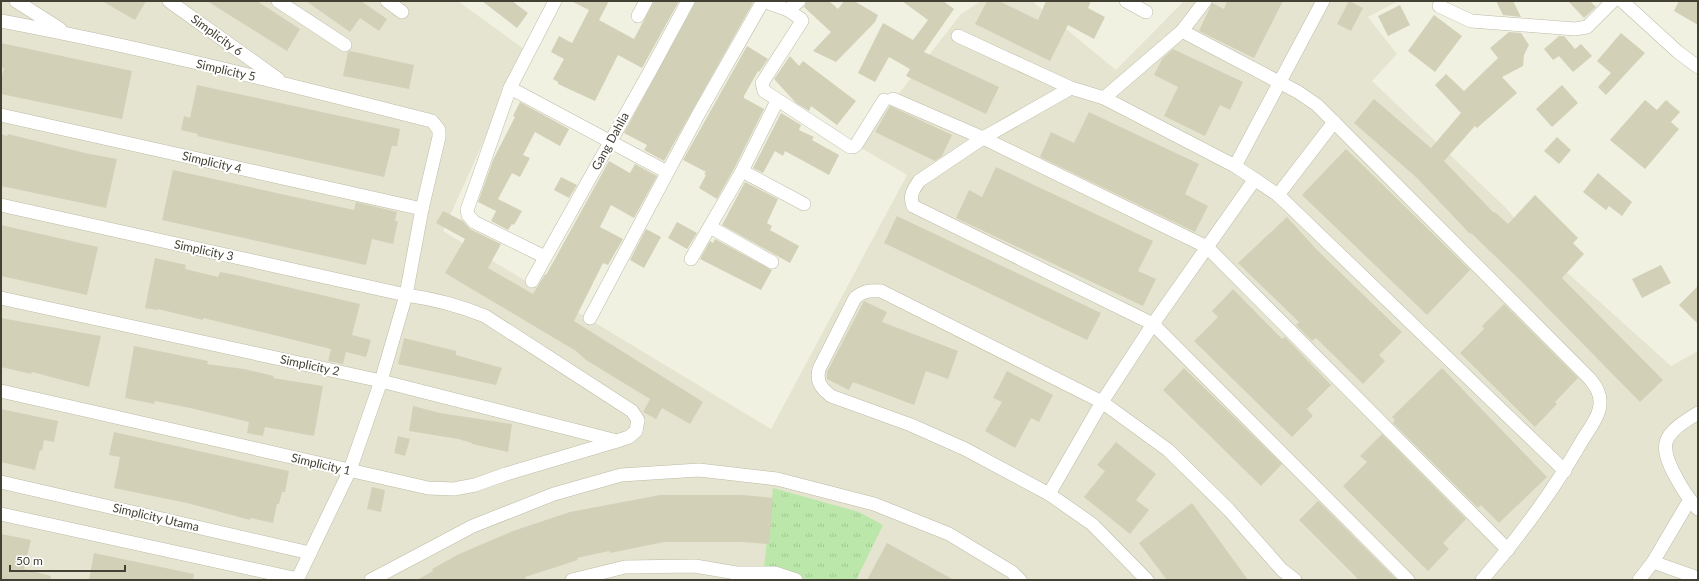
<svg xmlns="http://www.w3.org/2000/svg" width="1699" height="581" viewBox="0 0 1699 581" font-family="Lato,sans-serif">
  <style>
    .residential { fill: #e5e4d0 }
    .grass { fill: url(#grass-tufts) }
    .building { fill: #d3d0b8 }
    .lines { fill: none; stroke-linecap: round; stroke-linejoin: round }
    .minor-casing { stroke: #bdbba5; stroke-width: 14 }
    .minor { stroke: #fff; stroke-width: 13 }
    .labels { text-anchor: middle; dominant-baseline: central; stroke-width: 4; stroke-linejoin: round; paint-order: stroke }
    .street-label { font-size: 12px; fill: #434133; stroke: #fff }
  </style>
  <defs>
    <pattern id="grass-tufts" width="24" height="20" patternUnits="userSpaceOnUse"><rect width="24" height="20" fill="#bbe7aa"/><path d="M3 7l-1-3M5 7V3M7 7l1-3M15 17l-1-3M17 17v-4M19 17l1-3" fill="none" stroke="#a2c793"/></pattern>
  </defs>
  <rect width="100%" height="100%" fill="#f1f1e2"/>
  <polygon class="residential" points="1,1 458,1 525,50 443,231 771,429 907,175 858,146 961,14 981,1 1032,1 1116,70 1184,1 1398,1 1368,17 1397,54 1372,81 1505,207 1542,250 1671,366 1698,351 1698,580 1,580"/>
  <polygon class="grass" points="773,488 859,512 883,525 856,580 809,580 764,567"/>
  <g class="building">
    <polygon points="102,1 146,1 135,20"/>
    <polygon points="207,1 257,1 300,29 287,51"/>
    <polygon points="306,1 361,1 387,19 379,31 360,18 350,32"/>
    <polygon points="482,1 512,1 528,13 517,28"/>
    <polygon points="571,1 609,1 599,20 634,39 654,1 679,1 642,68 618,55 595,101 558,84 558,82 553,79 564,59 551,52 559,36 572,43 589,10"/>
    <polygon points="696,1 754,1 664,161 644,150 647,145 624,133"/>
    <polygon points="807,1 829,1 838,9 844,1 854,1 878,15 875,22 836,62 813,51 831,32 804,7"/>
    <polygon points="902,1 943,1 954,9 924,52 999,87 986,114 906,76 910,69 889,57 875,82 858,73 883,23 913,40 928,20"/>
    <polygon points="987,1 999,1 1038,20 1046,1 1091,1 1088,8 1105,17 1094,39 1068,25 1050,61 975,24"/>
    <polygon points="1227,1 1283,1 1254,58 1199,31 1212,3 1224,9"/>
    <polygon points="1349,1 1363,8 1351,31 1337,24"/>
    <polygon points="1496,1 1513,1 1521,17 1503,15"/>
    <polygon points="1568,1 1590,1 1596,7 1584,18"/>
    <polygon points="1679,1 1698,1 1698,25 1674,11"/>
    <polygon points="1400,5 1410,25 1388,36 1378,16"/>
    <polygon points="1434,15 1462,36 1435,72 1408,51"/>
    <polygon points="1509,32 1521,33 1529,45 1524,55 1523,66 1502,77 1517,93 1477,128 1475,126 1444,161 1494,213 1495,212 1508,224 1535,195 1578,238 1573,243 1584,254 1562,278 1663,380 1640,402 1521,281 1471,233 1470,234 1417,178 1354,123 1374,99 1431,148 1461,113 1435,85 1446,74 1464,91 1498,58 1490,48"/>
    <polygon points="1621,33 1645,53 1606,95 1598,87 1611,73 1597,61"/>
    <polygon points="1559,36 1564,36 1575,49 1581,44 1592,56 1573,72 1559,56 1553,60 1544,49"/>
    <polygon points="1,43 132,71 122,119 1,94 1,80 4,68 1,67"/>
    <polygon points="747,46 768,59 759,72 758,71 744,96 744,98 764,109 735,167 717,199 699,188 706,175 704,174 706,172 683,160"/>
    <polygon points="1173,49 1243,82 1230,110 1220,105 1205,136 1164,116 1178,87 1154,75 1162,59"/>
    <polygon points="350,51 414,65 409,89 343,76 348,52"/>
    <polygon points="790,56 799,66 803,61 856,101 837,125 811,106 809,111 796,103 774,79"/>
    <polygon points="197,85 400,129 397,146 392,146 384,177 197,136 198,134 181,130 184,116 190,118"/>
    <polygon points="1562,85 1578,103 1552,127 1536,109"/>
    <polygon points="1645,100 1657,110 1666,100 1680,112 1671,122 1679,129 1645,169 1610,140"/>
    <polygon points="520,102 569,129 560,146 535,132 523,155 530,158 520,177 512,173 498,199 522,211 514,225 512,224 508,230 491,221 496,211 478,202 493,160 515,117 513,116"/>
    <polygon points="890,106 952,135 942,156 935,161 875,132"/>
    <polygon points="1089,112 1199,164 1185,194 1208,206 1195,232 1040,157 1051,132 1074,143"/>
    <polygon points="781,113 801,125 799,130 814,137 812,140 839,155 829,175 785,151 783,156 775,151 763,173 753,168"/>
    <polygon points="1,134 7,136 8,134 85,153 117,159 106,208 1,186"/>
    <polygon points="1557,137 1571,150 1559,164 1544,151"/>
    <polygon points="1346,149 1470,270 1427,315 1302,195"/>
    <polygon points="609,161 630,173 635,164 657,176 634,218 611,205 600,227 623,239 608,265 603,263 574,321 703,402 690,424 662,408 656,419 643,412 650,399 586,360 576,351 445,273 465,239 436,223 443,211 463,221 470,229 501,244 488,268 533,294 545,274 546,275"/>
    <polygon points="996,167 1153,241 1138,271 1156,279 1143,306 956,218 969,190 982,197"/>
    <polygon points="173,170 354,210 356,202 397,212 395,221 398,221 393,244 372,239 366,265 162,220"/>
    <polygon points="1598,173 1632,202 1622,216 1609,206 1606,210 1583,192"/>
    <polygon points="561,177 577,185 569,198 554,190"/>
    <polygon points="745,182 778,199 767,223 772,226 770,230 799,246 790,263 722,225"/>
    <polygon points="897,216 1101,313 1087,340 884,243"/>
    <polygon points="1287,217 1317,250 1402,332 1379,355 1385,361 1363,384 1316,338 1312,341 1296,325 1299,322 1238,263"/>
    <polygon points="677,222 697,233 687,249 668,238"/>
    <polygon points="1,225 98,247 87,295 1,276"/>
    <polygon points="646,229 661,237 644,268 630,260"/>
    <polygon points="715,239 772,270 761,290 700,259 710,241 713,243"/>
    <polygon points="155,258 186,265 185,269 218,277 220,272 236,275 360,304 352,335 371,340 366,357 346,352 343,364 328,361 331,349 203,318 203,320 158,309 157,310 145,308"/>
    <polygon points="1661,265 1671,283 1642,298 1632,279"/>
    <polygon points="1698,286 1698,324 1679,305"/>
    <polygon points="1233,289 1282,339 1285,337 1331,385 1307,409 1313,416 1292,437 1194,341 1218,317 1212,311"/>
    <polygon points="864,301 887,312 882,322 958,351 948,379 926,371 914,405 853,382 849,390 827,379 827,372"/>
    <polygon points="1504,304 1578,378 1555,402 1557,404 1535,427 1460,353 1484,329 1482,326"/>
    <polygon points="1,318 101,336 89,387 32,372 31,374 1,367"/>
    <polygon points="404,338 456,351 456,355 502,368 496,385 398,364"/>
    <polygon points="134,346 208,361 207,364 244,369 274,376 273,378 323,386 314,436 265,427 263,436 247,433 249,422 190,408 155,401 154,404 125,398"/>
    <polygon points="1184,368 1282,464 1261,486 1163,390"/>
    <polygon points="1442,368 1547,477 1499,523 1481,505 1478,508 1393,423 1395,420 1392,417"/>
    <polygon points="1007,371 1053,395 1039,422 1031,418 1015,448 985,431 1002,402 993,398"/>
    <polygon points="413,406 440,413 512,424 508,452 472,444 472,443 458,439 409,431"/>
    <polygon points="1,409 58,421 54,442 44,440 42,451 40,450 35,470 1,462"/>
    <polygon points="114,432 289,471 285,492 282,492 279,504 277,504 273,523 251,518 250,520 187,503 114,488 120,457 109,455"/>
    <polygon points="1382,434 1466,519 1443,543 1449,549 1428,571 1343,486 1367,462 1360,456"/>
    <polygon points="398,436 410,439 405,456 394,453"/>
    <polygon points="1116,442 1156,474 1136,500 1149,510 1130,534 1084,497 1105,471 1097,465"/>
    <polygon points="372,487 385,490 381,512 367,509"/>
    <polygon points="660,495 743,495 773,498 769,544 741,542 664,542 610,553 609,551 577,558 578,560 525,577 526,580 417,580 433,571 432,569 459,554 513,531 570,512"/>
    <polygon points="1318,501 1397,580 1359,580 1299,520"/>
    <polygon points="1192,503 1219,540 1248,580 1167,580 1139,543"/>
    <polygon points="1,534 31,540 24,569 51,576 50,580 1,580"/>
    <polygon points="887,543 907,554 954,580 867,580"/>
    <polygon points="94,553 194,574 193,580 89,580"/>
  </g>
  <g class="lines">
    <g class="minor-casing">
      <g id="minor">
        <polyline points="16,1 60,29"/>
        <polyline points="169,1 278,79"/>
        <polyline points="278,1 345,45"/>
        <polyline points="387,1 402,12"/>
        <polyline points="763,1 788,10 801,19 802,21 762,83 764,91 850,147 853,147 856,145 884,100"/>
        <polyline points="1126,1 1146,12"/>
        <polyline points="1622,1 1678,52 1698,67"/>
        <polyline points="1439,6 1471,21 1575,29 1587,27 1613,1"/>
        <polyline points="788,10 799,1"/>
        <polyline points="638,16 646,1"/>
        <path d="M1 21C146 48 289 85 432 121L439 130V137L422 209 406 295 381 381 350 470 297 580"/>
        <path d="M1182 31 1298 92 1317 105 1590 379C1595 385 1600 392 1600 401 1601 414 1590 428 1583 439 1554 490 1520 536 1482 580"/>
        <polyline points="958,36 1071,88 1104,98 1235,166 1278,195 1565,471"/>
        <polyline points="510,88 667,172"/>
        <path d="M1071 88 983 138 919 181C913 190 909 196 913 206L1153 324 1408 580"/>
        <polyline points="1104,98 1182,31 1205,1"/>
        <polyline points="893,99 983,138 1207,247 1508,550"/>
        <polyline points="1,115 422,209"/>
        <polyline points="1235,166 1323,1"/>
        <polyline points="742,171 804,204"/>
        <polyline points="1278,195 1334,122"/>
        <path d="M1 205 406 295C435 299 458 305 485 316L632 411 638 420 636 431 629 437 617 441 506 474 475 485 454 489 428 488 1 391"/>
        <polyline points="710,227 772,262"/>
        <polyline points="545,257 474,222 468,215 467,210 510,88 555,1"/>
        <polyline points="691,259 742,171 777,101"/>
        <polyline points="532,281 649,73 688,1"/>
        <polyline points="1,298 381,381 617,441"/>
        <polyline points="590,318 698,115 763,1"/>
        <path d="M1698 413C1664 434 1656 442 1677 479 1683 490 1689 500 1698 509"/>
        <polyline points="1,482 310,553"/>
        <polyline points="1049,494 1102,402 1153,324 1255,179"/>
        <polyline points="1,514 298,579"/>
        <polyline points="1653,562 1698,578"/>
        <polyline points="371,580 473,526 554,494 621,475 699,470 777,479 874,504 949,534 1012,572 1020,580"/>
        <polyline points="572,580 625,567 695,566 736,573 775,573 796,580"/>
        <path d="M1147 580 1092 524 1049 494 965 449 911 425 831 396C821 388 816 382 819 369L855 298C863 291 870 290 881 291L1102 402 1168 450 1229 510 1282 570 1295 580"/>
        <polyline points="1639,580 1653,562 1689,501"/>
      </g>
    </g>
    <use href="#minor" class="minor"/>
  </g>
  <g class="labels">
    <g class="street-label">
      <text transform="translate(217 35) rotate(36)">Simplicity 6</text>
      <text transform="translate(226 70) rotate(13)">Simplicity 5</text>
      <text transform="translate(610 141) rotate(-61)">Gang Dahlia</text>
      <text transform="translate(212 162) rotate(13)">Simplicity 4</text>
      <text transform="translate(204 250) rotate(12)">Simplicity 3</text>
      <text transform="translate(310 365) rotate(12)">Simplicity 2</text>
      <text transform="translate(321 464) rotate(13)">Simplicity 1</text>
      <text transform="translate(156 517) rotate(13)">Simplicity Utama</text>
    </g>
  </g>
  <rect width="1699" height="581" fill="none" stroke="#434133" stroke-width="4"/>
  <path d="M10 565v6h115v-6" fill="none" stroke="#434133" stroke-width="2"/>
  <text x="16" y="565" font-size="12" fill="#434133" stroke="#ffffff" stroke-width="3" paint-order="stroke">50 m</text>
</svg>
